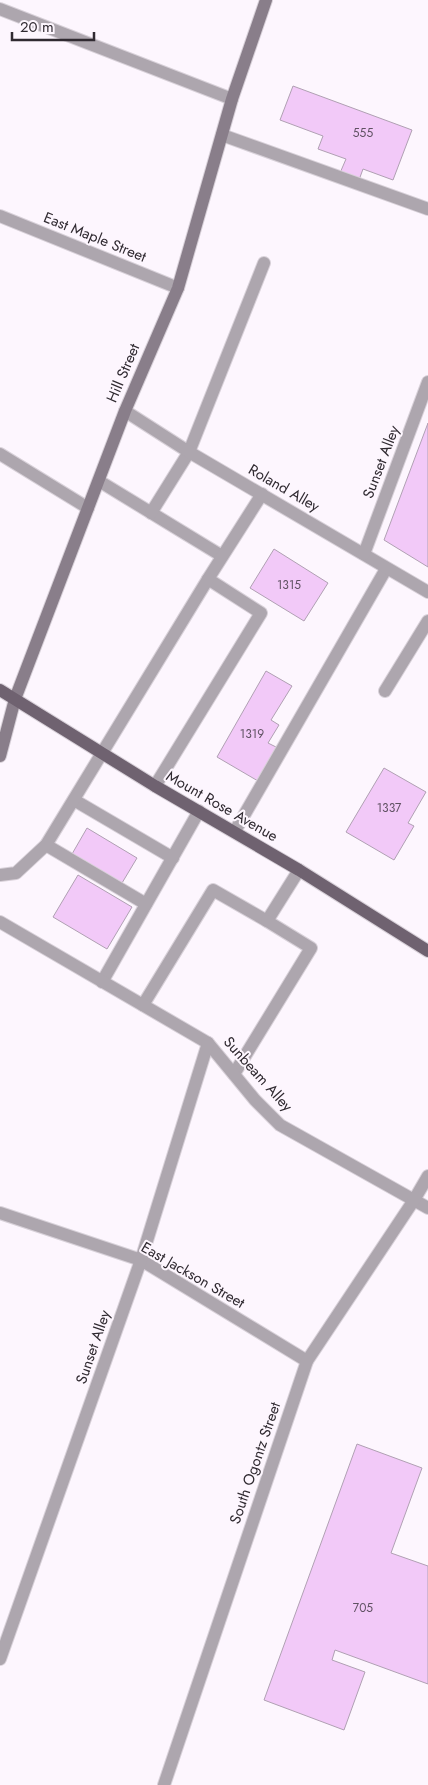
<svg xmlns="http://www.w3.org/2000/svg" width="428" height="1785" viewBox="0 0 428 1785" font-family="Jost,sans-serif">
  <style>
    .building { fill: #f2c9f8; stroke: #b0a0b3 }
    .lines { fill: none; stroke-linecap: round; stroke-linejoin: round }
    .lane-casing { stroke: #d8d1d9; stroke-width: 14 }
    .street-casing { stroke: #d8d1d9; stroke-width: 14 }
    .secondary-casing { stroke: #d8d1d9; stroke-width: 14 }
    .primary-casing { stroke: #d8d1d9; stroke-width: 14 }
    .lane { stroke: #ada6ae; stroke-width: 12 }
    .street { stroke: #ada6ae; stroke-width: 12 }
    .secondary { stroke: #897e8a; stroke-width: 12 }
    .primary { stroke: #6f6270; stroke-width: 12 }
    .labels { text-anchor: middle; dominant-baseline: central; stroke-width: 4; stroke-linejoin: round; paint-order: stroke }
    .number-label { font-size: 12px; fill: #605263 }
    .street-label { font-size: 15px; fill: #302a31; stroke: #fdf6fe }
  </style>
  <rect width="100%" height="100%" fill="#fdf6fe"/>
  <g class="building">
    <polygon points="293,86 412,130 393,180 363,169 359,180 340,173 346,159 318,149 323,136 280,120"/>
    <polygon points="428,423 428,567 384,540"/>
    <polygon points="274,549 328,583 304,621 250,588"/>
    <polygon points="266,671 292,686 271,720 279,725 268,743 278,748 258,781 217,757"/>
    <polygon points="384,768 426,792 408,823 414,826 394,860 346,832"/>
    <polygon points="87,828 137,858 122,883 72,854"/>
    <polygon points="78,875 132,907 107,949 53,917"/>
    <polygon points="357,1444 422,1468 391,1553 428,1566 428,1684 335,1650 332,1660 365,1672 344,1730 264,1700"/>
  </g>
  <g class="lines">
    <g class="lane-casing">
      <g id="lane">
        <polyline points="222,135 428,209"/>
        <polyline points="99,481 222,556"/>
        <polyline points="151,513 189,452 264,263"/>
        <polyline points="385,691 428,621"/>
        <polyline points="155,786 261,613 208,579 262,494"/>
        <polyline points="74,800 173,858"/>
        <polyline points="235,831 386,569"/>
        <polyline points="46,845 146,904"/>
        <polyline points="0,875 16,873 46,845 208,579"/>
        <polyline points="102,982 199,811"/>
        <polyline points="143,1005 213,890 267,921 299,870"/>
        <polyline points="234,1074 311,948 267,921"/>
      </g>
    </g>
    <g class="street-casing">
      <g id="street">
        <polyline points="0,9 232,99"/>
        <polyline points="0,216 178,288"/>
        <polyline points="125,411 189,452 428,592"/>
        <polyline points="0,454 88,508"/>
        <polyline points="364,554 428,382"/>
        <polyline points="0,922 208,1043 255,1100 280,1125 428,1208"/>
        <polyline points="0,1213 141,1260 307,1361"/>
        <polyline points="0,1659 141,1260 208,1043"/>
        <polyline points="164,1785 307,1361 414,1200 428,1176"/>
      </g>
    </g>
    <g class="secondary-casing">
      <polyline id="secondary" points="0,756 15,699 125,411 178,288 232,99 266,0"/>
    </g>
    <g class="primary-casing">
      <polyline id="primary" points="0,690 155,786 299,870 428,951"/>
    </g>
    <use href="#lane" class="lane"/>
    <use href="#street" class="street"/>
    <use href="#secondary" class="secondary"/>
    <use href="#primary" class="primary"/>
  </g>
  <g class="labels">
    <g class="number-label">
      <text x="363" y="133">555</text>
      <text x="289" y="585">1315</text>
      <text x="252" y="734">1319</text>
      <text x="389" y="808">1337</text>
      <text x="363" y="1608">705</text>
    </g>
    <g class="street-label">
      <text transform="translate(95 237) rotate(22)">East Maple Street</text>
      <text transform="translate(123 373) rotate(-67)">Hill Street</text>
      <text transform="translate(381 462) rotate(-69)">Sunset Alley</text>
      <text transform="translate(284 488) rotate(30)">Roland Alley</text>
      <text transform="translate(222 806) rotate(30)">Mount Rose Avenue</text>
      <text transform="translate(258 1074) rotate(48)">Sunbeam Alley</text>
      <text transform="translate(193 1275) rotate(30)">East Jackson Street</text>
      <text transform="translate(93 1347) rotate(-71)">Sunset Alley</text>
      <text transform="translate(255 1463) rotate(-71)">South Ogontz Street</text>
    </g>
  </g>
  <path d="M12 32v8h82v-8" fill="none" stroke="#302a31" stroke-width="2.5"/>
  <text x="20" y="32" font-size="15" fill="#302a31" stroke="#fdf6fe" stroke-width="4" paint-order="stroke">20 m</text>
</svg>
